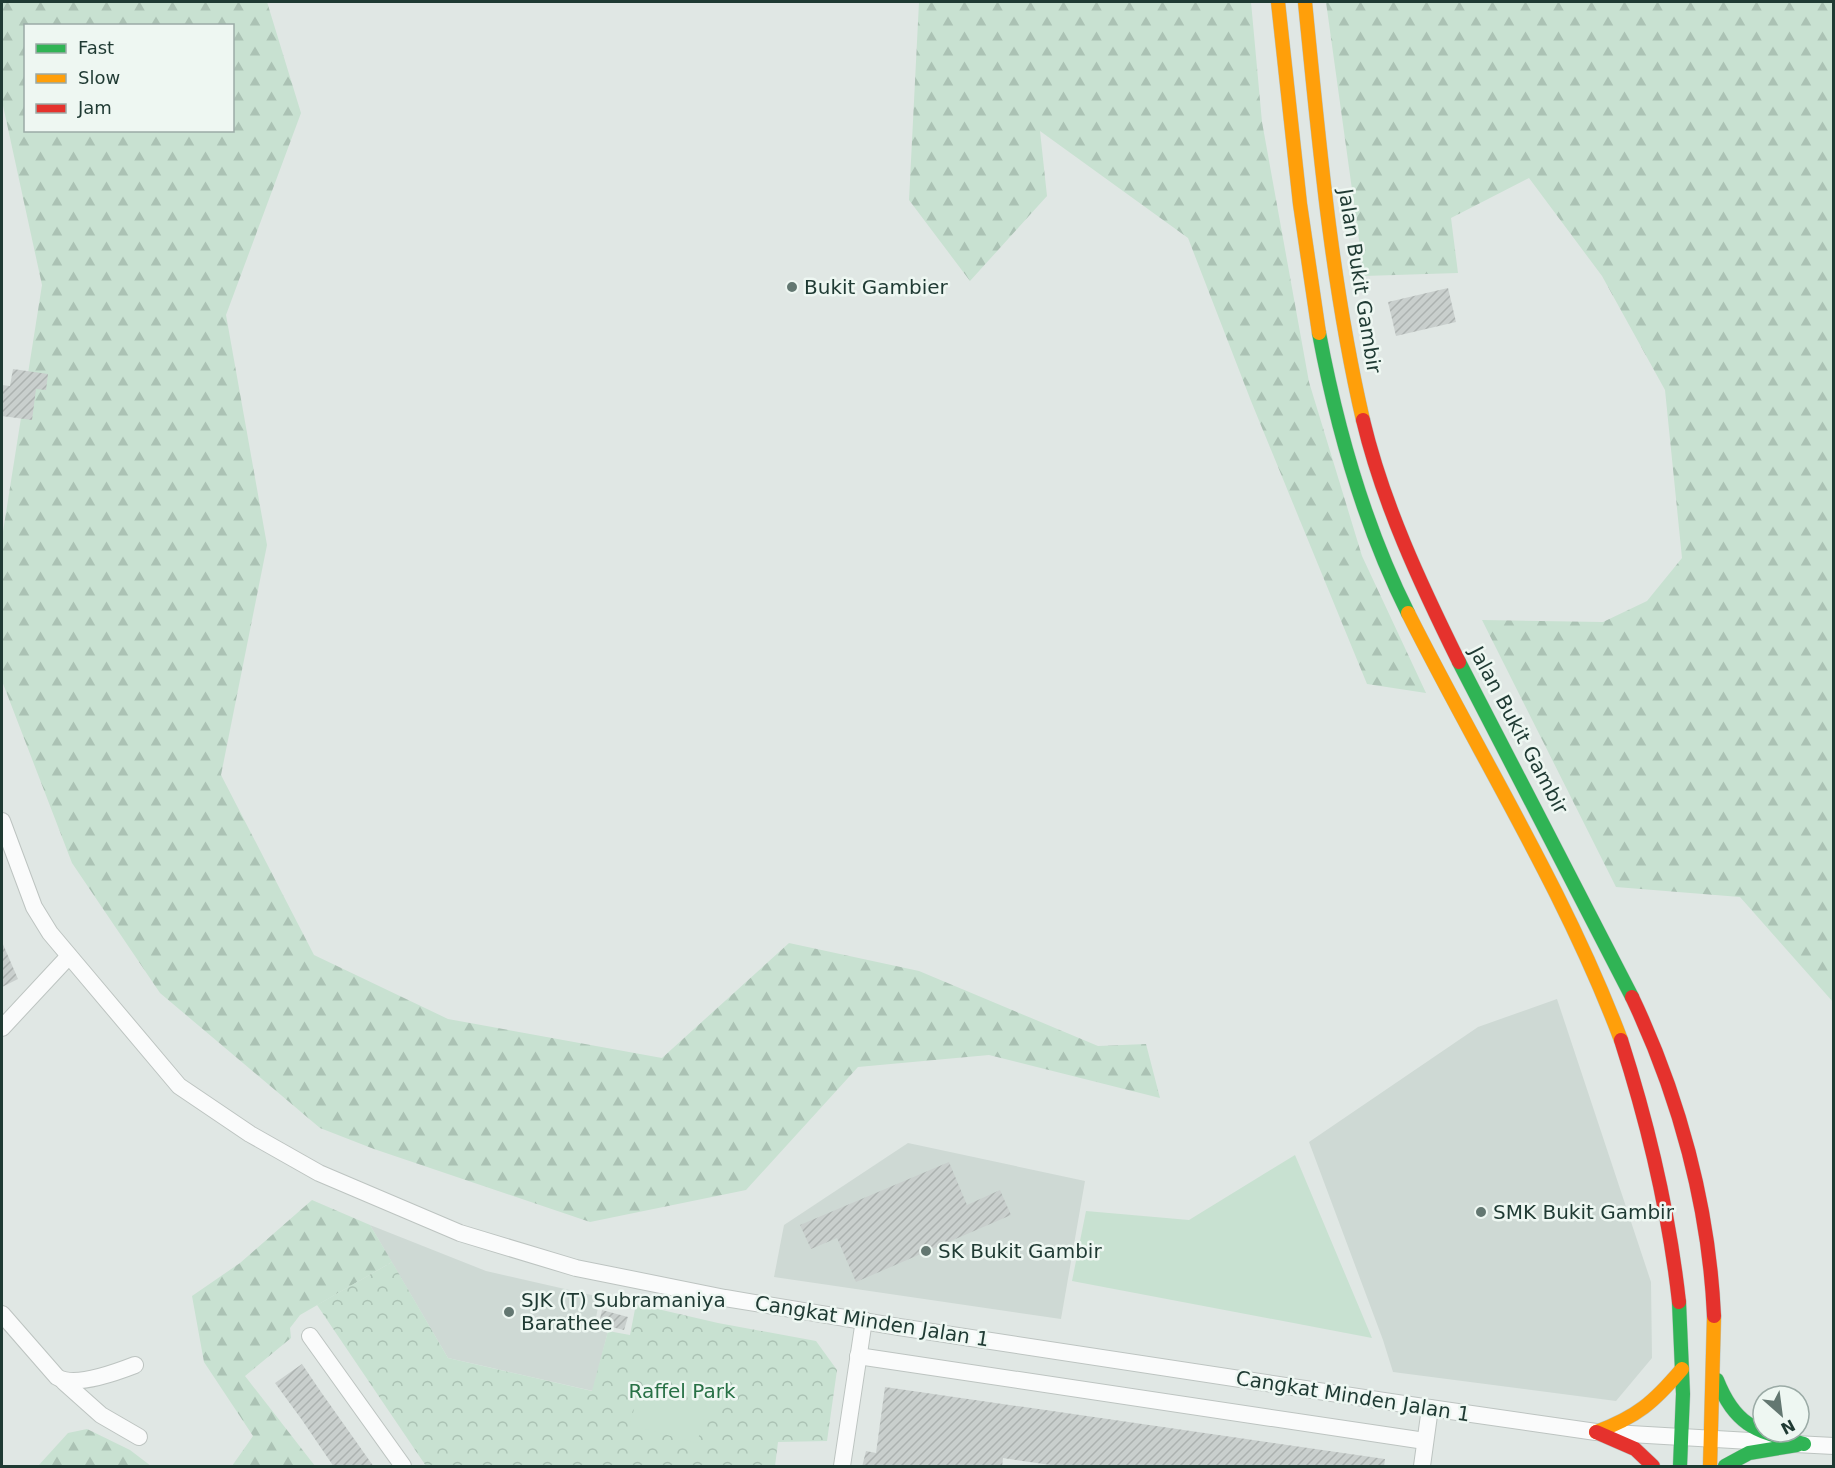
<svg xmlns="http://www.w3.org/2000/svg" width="1835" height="1468" viewBox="0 0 1835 1468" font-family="'DejaVu Sans',sans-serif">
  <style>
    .built { fill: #ced9d4 }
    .forest { fill: url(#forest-firs); fill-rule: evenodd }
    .park { fill: url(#park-crowns) }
    .pitch { fill: #c8e1d1 }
    .building { fill: url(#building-hatch) }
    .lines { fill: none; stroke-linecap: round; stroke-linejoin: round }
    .street-casing { stroke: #bdc4c1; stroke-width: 18 }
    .fast-casing { stroke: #bac4c1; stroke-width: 15 }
    .slow-casing { stroke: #bac4c1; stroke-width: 15 }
    .jam-casing { stroke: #bac4c1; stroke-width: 15 }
    .street { stroke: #fafbfb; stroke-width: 16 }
    .fast { stroke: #30b455; stroke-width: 14 }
    .slow { stroke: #ff9f0a; stroke-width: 14 }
    .jam { stroke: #e5322d; stroke-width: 14 }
    .poi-dot { fill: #637771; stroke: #eef7f2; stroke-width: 2 }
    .labels { text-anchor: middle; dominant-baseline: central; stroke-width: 5; stroke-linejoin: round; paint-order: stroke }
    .street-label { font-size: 20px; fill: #1f3a33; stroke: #eef7f2 }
    .poi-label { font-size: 20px; fill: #1f3a33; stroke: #eef7f2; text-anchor: start }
    .park-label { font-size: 20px; fill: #287146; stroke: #eef7f2 }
  </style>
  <defs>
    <pattern id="forest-firs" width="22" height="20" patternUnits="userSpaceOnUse" patternTransform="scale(1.5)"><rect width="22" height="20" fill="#c8e1d1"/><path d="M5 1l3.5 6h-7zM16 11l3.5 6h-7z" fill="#abc2b4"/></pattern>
    <pattern id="park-crowns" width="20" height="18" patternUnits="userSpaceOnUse" patternTransform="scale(1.5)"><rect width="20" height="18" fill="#c8e1d1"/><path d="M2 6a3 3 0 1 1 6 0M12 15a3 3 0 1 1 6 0" fill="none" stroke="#abc2b4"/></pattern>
    <pattern id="building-hatch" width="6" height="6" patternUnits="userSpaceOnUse" patternTransform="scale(1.5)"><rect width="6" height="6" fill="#c9cfcd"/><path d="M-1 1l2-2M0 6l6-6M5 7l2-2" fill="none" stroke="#acb2b0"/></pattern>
  </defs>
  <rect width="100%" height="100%" fill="#e0e7e4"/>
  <g class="built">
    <polygon points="1557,999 1651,1282 1652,1358 1616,1401 1393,1372 1383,1340 1309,1142 1478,1027"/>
    <polygon points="908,1143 1085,1181 1061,1319 774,1277 784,1225"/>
    <polygon points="370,1225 486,1271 600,1297 594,1328 608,1331 593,1391 448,1358"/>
  </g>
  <g class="forest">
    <path d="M2 2H267L301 113 226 315 267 545 221 775 314 955 448 1019 662 1058 789 943 919 971 1098 1046 1146 1044 1160 1098 989 1055 858 1067 746 1190 590 1222 374 1149 320 1128 160 993 72 863 2 681V538L42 285 2 101ZM26 26H232V130H26Z"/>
    <polygon points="919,2 1251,2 1262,122 1309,382 1362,556 1426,693 1367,684 1251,401 1188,238 1040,131 1047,196 970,281 909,200"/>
    <polygon points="1326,2 1833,2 1833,1002 1740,897 1616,887 1482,620 1603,622 1647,601 1682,558 1665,390 1602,276 1529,178 1451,218 1458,273 1364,276"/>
    <polygon points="312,1200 370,1225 392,1262 300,1315 290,1328 291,1338 245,1376 315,1466 232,1466 253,1436 204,1362 192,1296 240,1263"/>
    <polygon points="87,1429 130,1450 151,1466 38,1466 68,1433"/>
  </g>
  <polygon class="park" points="392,1262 448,1358 592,1391 608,1331 630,1335 636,1304 718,1323 816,1341 837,1370 827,1441 778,1442 775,1466 426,1466 317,1305"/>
  <g class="pitch">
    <polygon points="1295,1155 1372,1338 1072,1281 1086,1211 1189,1220"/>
    <polygon points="639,1389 707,1407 697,1443 630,1425"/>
  </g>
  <g class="building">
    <polygon points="1448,288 1456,322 1396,336 1388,302"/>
    <polygon points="13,369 48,374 46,390 36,389 32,420 2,416 2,385 10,386"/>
    <polygon points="2,942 18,979 2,987"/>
    <polygon points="949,1162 967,1205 1000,1190 1011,1215 856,1282 837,1238 811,1249 800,1225"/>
    <polygon points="602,1310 628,1317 624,1330 599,1324"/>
    <polygon points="302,1364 321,1392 374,1467 334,1467 302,1420 275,1383"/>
    <polygon points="885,1387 1385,1459 1384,1467 1064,1467 1003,1458 1002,1467 862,1467 866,1451 876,1453"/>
  </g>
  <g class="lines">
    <g class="street-casing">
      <g id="street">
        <polyline points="2,821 34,907 50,933 179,1086 250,1134 319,1173 460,1233 576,1268 725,1298 899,1327 1430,1408 1596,1432 1767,1442"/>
        <polyline points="2,1028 69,956"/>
        <path d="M2 1314 57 1377C74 1388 117 1372 135 1365"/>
        <polyline points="310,1336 403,1466"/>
        <polyline points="858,1356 1425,1441"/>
        <polyline points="64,1382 101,1415 139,1437"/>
        <polyline points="1795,1444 1834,1446"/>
        <polyline points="842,1466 864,1320"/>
        <polyline points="1422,1466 1430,1408"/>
      </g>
    </g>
    <g class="fast-casing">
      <g id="fast">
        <path d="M1319 333C1337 429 1364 525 1408 613"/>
        <polyline points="1459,662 1632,997"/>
        <polyline points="1679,1302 1683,1394 1680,1466"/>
        <path d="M1717 1380C1736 1428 1758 1431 1804 1444"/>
        <polyline points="1725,1466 1749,1453 1797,1445"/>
      </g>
    </g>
    <g class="slow-casing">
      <g id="slow">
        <polyline points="1278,2 1300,204 1319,333"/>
        <path d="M1305 2C1319 142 1331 282 1363 420"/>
        <path d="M1408 613C1479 755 1565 891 1621 1040"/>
        <path d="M1596 1432C1637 1417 1654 1402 1682 1369"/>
        <polyline points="1710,1466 1714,1316"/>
      </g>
    </g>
    <g class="jam-casing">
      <g id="jam">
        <path d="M1363 420C1383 504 1421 585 1459 662"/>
        <path d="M1632 997C1679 1096 1709 1206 1714 1316"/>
        <path d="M1621 1040C1649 1127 1669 1212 1679 1302"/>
        <polyline points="1596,1432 1635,1449 1653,1466"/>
      </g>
    </g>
    <use href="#street" class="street"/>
    <use href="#fast" class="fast"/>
    <use href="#slow" class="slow"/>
    <use href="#jam" class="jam"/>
  </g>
  <g class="poi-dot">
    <circle cx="792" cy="287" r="6"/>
    <circle cx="1481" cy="1212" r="6"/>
    <circle cx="926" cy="1251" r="6"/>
    <circle cx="509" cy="1312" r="6"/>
  </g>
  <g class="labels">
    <g class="street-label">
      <text transform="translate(1360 281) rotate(81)">Jalan Bukit Gambir</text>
      <text transform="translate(1519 730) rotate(62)">Jalan Bukit Gambir</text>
      <text transform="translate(872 1321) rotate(9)">Cangkat Minden Jalan 1</text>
      <text transform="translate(1353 1396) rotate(9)">Cangkat Minden Jalan 1</text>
    </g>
    <g class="poi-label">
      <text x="804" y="287">Bukit Gambier</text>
      <text x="1493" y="1212">SMK Bukit Gambir</text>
      <text x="938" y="1251">SK Bukit Gambir</text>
      <text x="521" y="1300">SJK (T) Subramaniya<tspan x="521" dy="23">Barathee</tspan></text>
    </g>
    <g class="park-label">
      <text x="682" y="1391">Raffel Park</text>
    </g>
  </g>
  <rect width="1835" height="1468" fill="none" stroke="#1f3a33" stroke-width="6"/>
  <rect x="24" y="24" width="210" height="108" fill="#eef7f2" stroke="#9baba6" stroke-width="1.5"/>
  <rect x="36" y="44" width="30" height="9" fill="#30b455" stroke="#9baba6" stroke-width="1.5"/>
  <text x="78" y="54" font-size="18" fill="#1f3a33">Fast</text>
  <rect x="36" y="74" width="30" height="9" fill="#ff9f0a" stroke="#9baba6" stroke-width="1.5"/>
  <text x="78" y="84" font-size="18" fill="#1f3a33">Slow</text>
  <rect x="36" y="104" width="30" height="9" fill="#e5322d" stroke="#9baba6" stroke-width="1.5"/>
  <text x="78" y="114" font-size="18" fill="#1f3a33">Jam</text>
  <g transform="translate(1781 1414) rotate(152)"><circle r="28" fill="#eef7f2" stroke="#9baba6" stroke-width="1.5"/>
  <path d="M0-4.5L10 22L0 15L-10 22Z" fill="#637771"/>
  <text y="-9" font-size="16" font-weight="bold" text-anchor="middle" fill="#1f3a33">N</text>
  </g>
</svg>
